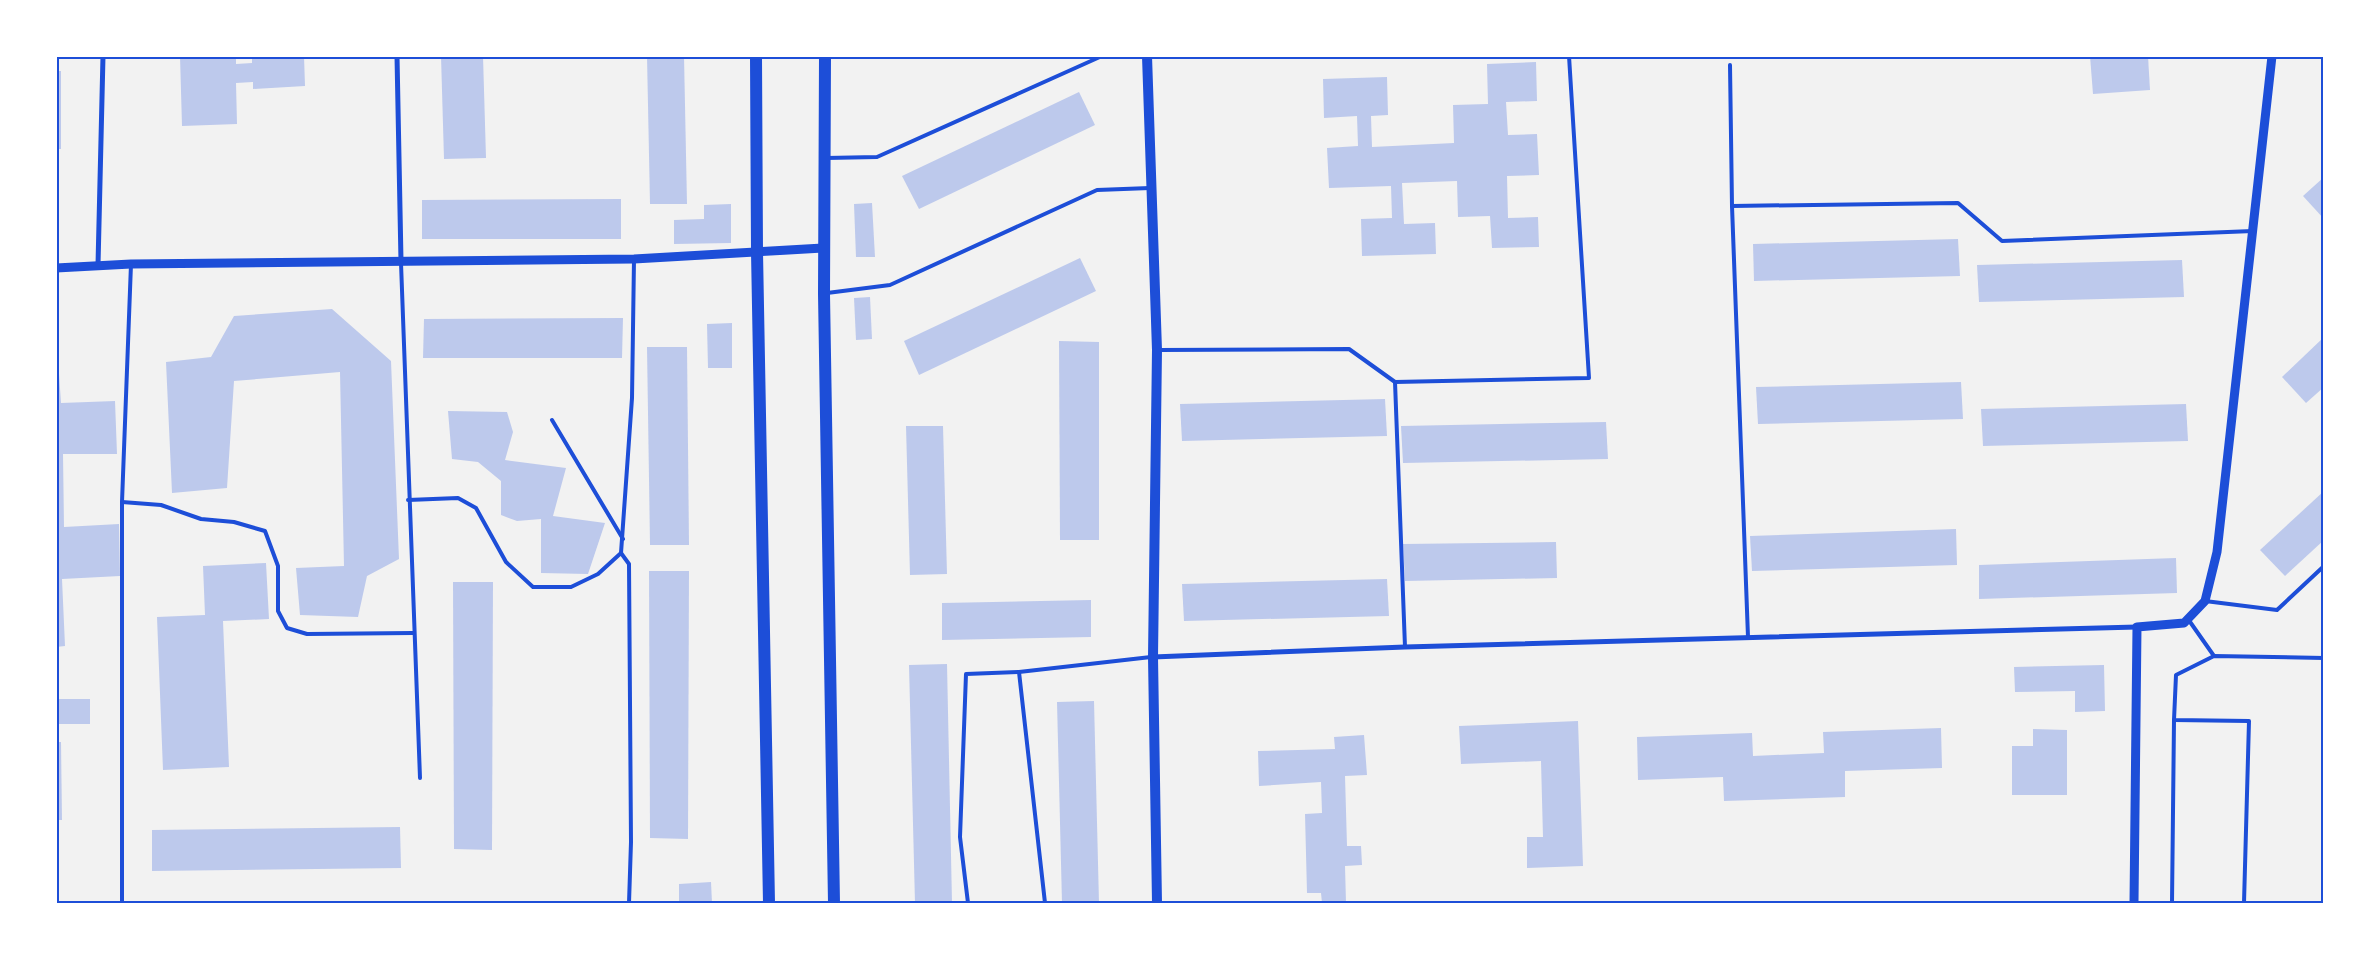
<svg xmlns="http://www.w3.org/2000/svg" width="2380" height="959" viewBox="0 0 2380 959" font-family="Barlow,sans-serif">
  <style>
    .building { fill: #bdc9ec }
    .lines { fill: none; stroke-linecap: round; stroke-linejoin: round }
    .service { stroke: #1d4ed8; stroke-width: 4 }
    .minor { stroke: #1d4ed8; stroke-width: 5 }
    .tertiary { stroke: #1d4ed8; stroke-width: 9 }
    .secondary { stroke: #1d4ed8; stroke-width: 10 }
    .trunk { stroke: #1d4ed8; stroke-width: 12 }
    .neatline { fill: none; stroke: #1d4ed8; stroke-width: 2 }
  </style>
  <rect width="100%" height="100%" fill="#f2f2f2"/>
  <g class="building">
    <polygon points="180,56 236,56 236,64 252,63 252,56 304,56 305,86 253,89 253,82 236,83 237,124 182,126"/>
    <polygon points="441,56 483,56 486,158 444,159"/>
    <polygon points="647,56 684,56 687,204 650,204"/>
    <polygon points="2090,56 2148,56 2150,90 2093,94"/>
    <polygon points="1536,62 1537,101 1506,102 1508,135 1537,134 1539,175 1507,176 1508,218 1538,217 1539,247 1492,248 1490,216 1458,217 1457,181 1402,183 1404,224 1435,223 1436,254 1362,256 1361,219 1392,218 1391,186 1329,188 1327,148 1358,146 1357,116 1324,118 1323,79 1387,77 1388,115 1371,116 1372,147 1454,143 1453,105 1488,104 1487,64"/>
    <rect x="56" y="71" width="5" height="78"/>
    <polygon points="1079,92 1095,125 919,209 902,176"/>
    <polygon points="56,168 58,168 59,228 56,228"/>
    <polygon points="2324,177 2324,219 2303,196"/>
    <polygon points="621,199 621,239 422,239 422,200"/>
    <polygon points="872,203 875,257 856,257 854,204"/>
    <polygon points="731,204 731,243 674,244 674,220 704,219 704,205"/>
    <polygon points="1958,239 1960,276 1754,281 1753,244"/>
    <polygon points="1080,258 1096,291 919,375 904,341"/>
    <polygon points="2182,260 2184,297 1979,302 1977,265"/>
    <polygon points="870,297 872,339 856,340 854,298"/>
    <polygon points="332,309 391,361 399,559 367,576 358,617 300,615 296,568 344,566 340,372 234,381 227,488 172,493 166,362 211,357 234,316"/>
    <polygon points="623,318 622,358 423,358 424,319"/>
    <polygon points="732,323 732,368 708,368 707,324"/>
    <polygon points="56,330 61,403 115,401 117,454 63,454 64,527 119,524 120,576 62,579 65,646 56,647"/>
    <polygon points="2324,337 2324,387 2306,403 2282,377"/>
    <polygon points="1059,341 1099,342 1099,540 1060,540"/>
    <polygon points="647,347 687,347 689,545 650,545"/>
    <polygon points="1961,382 1963,419 1758,424 1756,387"/>
    <polygon points="1385,399 1387,436 1182,441 1180,404"/>
    <polygon points="2186,404 2188,441 1983,446 1981,409"/>
    <polygon points="448,411 507,412 513,432 505,460 566,468 553,516 605,523 588,574 541,573 541,519 517,521 501,515 501,481 478,462 452,459"/>
    <polygon points="1606,422 1608,459 1403,463 1401,426"/>
    <polygon points="906,426 943,426 947,574 910,575"/>
    <polygon points="2324,491 2324,540 2285,576 2260,550"/>
    <polygon points="1956,529 1957,565 1752,571 1750,536"/>
    <polygon points="1556,542 1557,578 1405,581 1403,544"/>
    <polygon points="2176,558 2177,593 1979,599 1979,565"/>
    <polygon points="266,563 269,619 223,621 229,767 163,770 157,617 205,615 203,566"/>
    <polygon points="649,571 689,571 688,839 650,838"/>
    <polygon points="1387,579 1389,616 1184,621 1182,584"/>
    <polygon points="453,582 493,582 492,850 454,849"/>
    <polygon points="1091,600 1091,637 942,640 942,603"/>
    <polygon points="947,664 952,903 915,903 909,665"/>
    <polygon points="2104,665 2105,711 2075,712 2075,691 2015,692 2014,667"/>
    <rect x="56" y="699" width="34" height="25"/>
    <polygon points="1094,701 1099,903 1062,903 1057,702"/>
    <polygon points="1578,721 1583,866 1527,868 1527,837 1543,837 1541,761 1461,764 1459,726"/>
    <polygon points="1941,728 1942,768 1845,771 1845,797 1724,801 1723,777 1638,780 1637,737 1752,733 1753,756 1824,753 1823,732"/>
    <polygon points="2033,729 2067,730 2067,795 2012,795 2012,746 2033,746"/>
    <polygon points="1364,735 1367,775 1345,776 1347,846 1361,846 1362,865 1345,866 1346,903 1322,903 1321,893 1307,893 1305,814 1322,813 1321,782 1259,786 1258,751 1335,749 1334,737"/>
    <polygon points="56,742 61,742 62,820 56,820"/>
    <polygon points="400,827 401,868 152,871 152,830"/>
    <polygon points="711,882 712,903 679,903 679,884"/>
  </g>
  <g class="lines">
    <g class="service">
      <polyline points="1730,65 1732,206 1748,637"/>
      <polyline points="826,158 877,157 1102,56"/>
      <polyline points="1732,206 1958,203 2002,241 2253,231"/>
      <polyline points="401,263 420,778"/>
      <polyline points="827,293 890,285 1097,190 1150,188"/>
      <polyline points="1159,350 1349,349 1395,382 1589,378 1569,56"/>
      <polyline points="1395,382 1405,647"/>
      <polyline points="552,420 623,539"/>
      <polyline points="408,500 458,498 476,508 506,562 533,587 571,587 598,574 621,553 632,398 634,259"/>
      <polyline points="122,502 161,505 201,519 234,522 265,531 278,566 278,611 287,628 307,634 413,633"/>
      <polyline points="621,553 629,564 631,842 629,903"/>
      <polyline points="2205,601 2277,610 2324,566"/>
      <polyline points="2188,619 2214,656"/>
      <polyline points="1019,672 1045,903"/>
      <polyline points="122,903 122,502 131,264"/>
      <polyline points="968,903 960,837 966,674 1019,672 1151,657"/>
      <polyline points="2172,903 2174,720"/>
      <polyline points="2244,903 2249,721 2174,720 2176,675 2214,656 2324,658"/>
    </g>
    <g class="minor">
      <polyline points="397,56 401,261"/>
      <polyline points="98,265 103,56"/>
      <polyline points="1153,657 1405,647 2137,627"/>
    </g>
    <g class="tertiary">
      <polyline points="56,268 131,264 634,259 823,248"/>
      <polyline points="2134,903 2137,627 2184,623 2205,601 2217,552 2272,56"/>
    </g>
    <polyline class="secondary" points="1147,56 1157,350 1153,657 1157,903"/>
    <g class="trunk">
      <polyline points="756,56 757,252 769,903"/>
      <polyline points="825,56 824,294 834,903"/>
    </g>
  </g>
  <rect width="2380" height="959" fill="none" stroke="#ffffff" stroke-width="115"/>
  <rect x="58" y="58" width="2264" height="844" class="neatline"/>
</svg>
